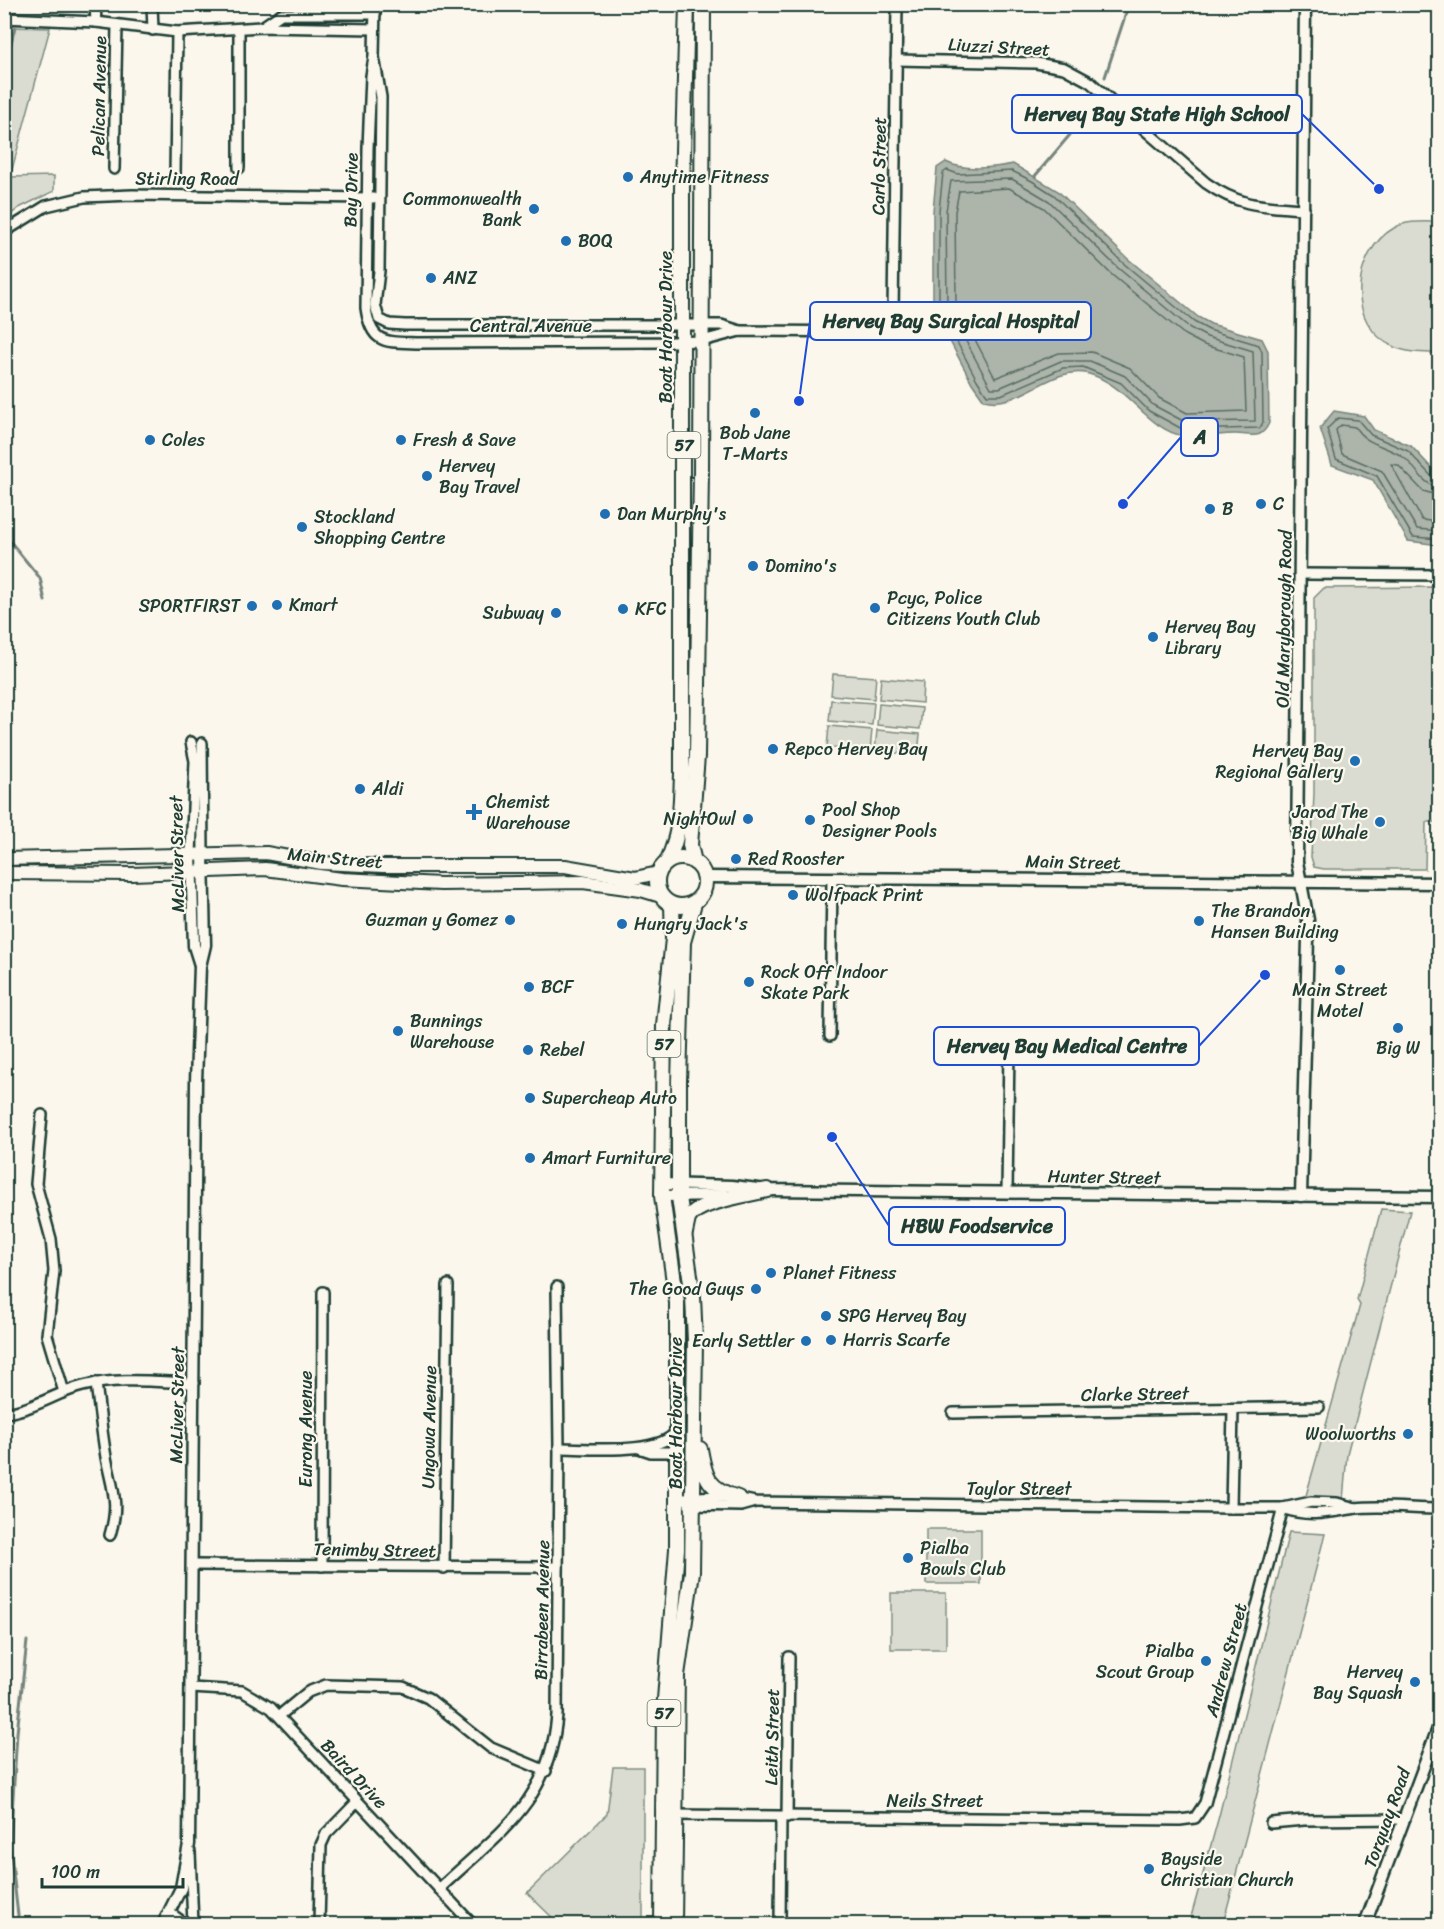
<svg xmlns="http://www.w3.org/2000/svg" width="1444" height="1929" viewBox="0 0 1444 1929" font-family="Sriracha,sans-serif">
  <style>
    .green { fill: #dbdcd1; stroke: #7d8c82; stroke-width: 1.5 }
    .water { fill: #adb4aa; stroke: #74847b; stroke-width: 1.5 }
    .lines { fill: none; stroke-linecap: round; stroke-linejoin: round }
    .shore { stroke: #586d63; stroke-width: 1.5 }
    .stream { stroke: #74847b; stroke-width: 3 }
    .minor-casing { stroke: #1f3d34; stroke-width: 14 }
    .tertiary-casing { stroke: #1f3d34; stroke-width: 15 }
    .secondary-casing { stroke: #1f3d34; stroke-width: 16 }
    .primary-casing { stroke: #1f3d34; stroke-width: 18 }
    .minor { stroke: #fbf7ec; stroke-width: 9 }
    .tertiary { stroke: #fbf7ec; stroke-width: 10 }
    .secondary { stroke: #fbf7ec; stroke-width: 12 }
    .primary { stroke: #fbf7ec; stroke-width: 14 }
    .poi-dot { fill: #1f6fb2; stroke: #fbf7ec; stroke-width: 2 }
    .labels { text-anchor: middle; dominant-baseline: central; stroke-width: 4.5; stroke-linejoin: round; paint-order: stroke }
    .shield { fill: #fbf7ec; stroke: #61756b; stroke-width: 1.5 }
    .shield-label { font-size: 16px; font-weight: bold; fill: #1f3d34 }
    .street-label { font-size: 18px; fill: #1f3d34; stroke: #fbf7ec }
    .poi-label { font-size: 18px; fill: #1f3d34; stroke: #fbf7ec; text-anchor: start }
    .leader { fill: none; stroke: #1d4ed8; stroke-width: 2 }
    .callout-dot { fill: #1d4ed8; stroke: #fbf7ec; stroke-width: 2 }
    .callout { fill: #fbf7ec; stroke: #1d4ed8; stroke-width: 2 }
    .callout-label { font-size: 20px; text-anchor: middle; font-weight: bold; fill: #1f3d34 }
  </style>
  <rect width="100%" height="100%" fill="#fbf7ec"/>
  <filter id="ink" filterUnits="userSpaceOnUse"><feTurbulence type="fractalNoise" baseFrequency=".0167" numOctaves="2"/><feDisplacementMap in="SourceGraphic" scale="12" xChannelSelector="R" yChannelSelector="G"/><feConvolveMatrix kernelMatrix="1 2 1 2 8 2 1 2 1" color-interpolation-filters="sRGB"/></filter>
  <g filter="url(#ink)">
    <g class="green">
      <polygon points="5,27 50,28 10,177 54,176 54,191 19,208 5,219"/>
      <path d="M1439 222V353C1424 353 1408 353 1394 347 1345 325 1352 252 1394 228 1407 220 1424 222 1439 222Z"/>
      <polygon points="1439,587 1439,822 1426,822 1425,869 1324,869 1314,867 1311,857 1314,794 1314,598 1324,588"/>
      <polygon points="833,674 876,677 874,699 831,695"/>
      <polygon points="881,678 923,682 922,703 879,699"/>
      <polygon points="831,700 874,703 872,725 829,721"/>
      <polygon points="879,704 922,708 920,729 877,725"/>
      <polygon points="829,726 872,730 870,751 827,747"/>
      <polygon points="877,730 920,734 918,755 875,751"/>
      <polygon points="1381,1209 1410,1211 1347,1454 1343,1500 1305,1499 1360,1305 1357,1300"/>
      <rect x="926" y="1529" width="55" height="55"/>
      <polygon points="1289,1532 1325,1534 1223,1924 1189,1924 1219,1816"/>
      <rect x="891" y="1593" width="55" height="56"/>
      <polygon points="613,1767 643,1767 643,1924 559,1924 527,1893 607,1814"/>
    </g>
    <g class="water">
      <path d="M946 162C962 171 995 168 1013 164L1058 191 1127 258 1198 317 1211 324 1262 339 1268 351 1269 423C1261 441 1251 434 1235 434 1219 434 1200 438 1184 436 1148 431 1127 384 1089 374 1051 364 1020 410 984 400L972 383 933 309V211L937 168Z"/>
      <polygon points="1334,411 1364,416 1374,430 1411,446 1439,476 1439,545 1408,541 1373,480 1332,465 1320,428"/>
    </g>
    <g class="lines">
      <g class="shore">
        <polygon points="947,170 958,174 1012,171 1032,181 1054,195 1123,263 1194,322 1209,330 1259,345 1262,352 1263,422 1260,428 1184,430 1149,411 1121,383 1083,367 1063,368 1001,395 987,395 977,380 939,308 939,211 943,173"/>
        <polygon points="1012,179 1049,201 1118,268 1190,328 1207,337 1253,351 1255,421 1185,422 1153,405 1125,376 1090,361 1061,361 999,388 991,388 947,306 946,211 951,181"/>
        <polygon points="1009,188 1044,208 1112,275 1185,335 1204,345 1244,357 1246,411 1187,413 1159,398 1130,368 1092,352 1059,353 995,378 956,303 955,212 959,191"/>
        <polyline points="1440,480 1433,478 1408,451 1371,435 1358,420 1338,418 1327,429 1336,459 1377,476 1413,537 1440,539"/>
        <path d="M1440 487C1422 486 1416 466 1403 457 1386 445 1367 446 1355 427L1341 425 1336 430 1342 454 1382 471 1417 529 1440 531"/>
        <polyline points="1440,496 1423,491 1398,465 1391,464 1422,520 1440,522"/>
      </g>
      <g class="stream">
        <polyline points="15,4 15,5"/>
        <polyline points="4,71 15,27"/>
        <polyline points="1105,77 1129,4"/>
        <polyline points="1035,176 1091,110"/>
        <polyline points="4,534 40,578 45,601"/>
        <polyline points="19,1924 10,1846 17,1733 27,1641"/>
      </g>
      <g class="minor-casing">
        <g id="minor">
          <polyline points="95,4 96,22"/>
          <polyline points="152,4 153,30"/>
          <polyline points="375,4 374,57 381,97 379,271 375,305 379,319 389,324 405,325 721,325 740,331"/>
          <polyline points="4,18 96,22 177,32 262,27 374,29"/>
          <polyline points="262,27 281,14 375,14"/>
          <path d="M374 57 371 76 368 148 366 308C371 344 385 342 416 343L671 342 702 341 740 331 871 332 887 325 893 313 897 4"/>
          <path d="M896 60 1036 63 1064 68 1090 82 1206 183C1240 207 1263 206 1304 209"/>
          <polyline points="239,168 239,30"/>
          <polyline points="114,169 117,25"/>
          <polyline points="175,175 177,32"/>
          <polyline points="4,232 46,206 84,197 132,195 373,198"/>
          <polyline points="1301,574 1440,575"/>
          <polyline points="202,743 203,854"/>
          <polyline points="191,854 195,761 191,742"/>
          <polyline points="830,1036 832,878"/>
          <polyline points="42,1115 36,1184 51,1239 54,1271 47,1335 64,1392"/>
          <polyline points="1007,1192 1009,1047"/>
          <path d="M96 1383C99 1408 102 1433 106 1457 112 1489 120 1502 110 1535"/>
          <path d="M4 1413C33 1410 55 1393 83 1386 118 1377 158 1382 194 1383"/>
          <polyline points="953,1413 1319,1407"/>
          <path d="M559 1448C587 1448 662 1456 677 1430"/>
          <polyline points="639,1448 651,1452 678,1452"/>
          <path d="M677 1501C702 1494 729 1496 755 1502L1231 1508H1283L1311 1502 1337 1503 1356 1508"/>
          <polyline points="689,1505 741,1506 752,1503"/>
          <polyline points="1231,1508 1233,1409"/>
          <path d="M1283 1508C1308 1518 1331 1512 1356 1508 1382 1505 1413 1509 1440 1509"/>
          <polyline points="192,1565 558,1567"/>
          <polyline points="322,1566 323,1292"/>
          <polyline points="444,1568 448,1285"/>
          <polyline points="191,1688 242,1691 271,1708 472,1924"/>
          <polyline points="279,1716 308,1692 326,1685 403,1687 428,1698 491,1748 546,1771"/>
          <polyline points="674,1815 1180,1820 1195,1818 1205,1803 1283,1508"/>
          <polyline points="787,1817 789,1657"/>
          <polyline points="1271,1823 1304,1820 1404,1819"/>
          <polyline points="190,1852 193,1924"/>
          <path d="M439 1889C498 1833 550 1803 557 1715L559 1448 557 1287"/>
          <polyline points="170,1913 185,1924"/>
          <polyline points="780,1922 781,1817"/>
          <polyline points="319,1924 321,1845 326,1834 357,1802"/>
        </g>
      </g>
      <g class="tertiary-casing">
        <g id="tertiary">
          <polyline points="191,854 194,946 200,965"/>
          <polyline points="705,877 1440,883"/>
          <polyline points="662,1184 732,1186 767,1190 1440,1197"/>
          <polyline points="662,1196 725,1195"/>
          <polyline points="1301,1196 1308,939 1308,920 1297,862 1305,4"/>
          <polyline points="163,1924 181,1888 189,1844 196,1082 200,966 205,945 203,854"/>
          <polyline points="1365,1924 1440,1723"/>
        </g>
      </g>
      <g class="secondary-casing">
        <g id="secondary">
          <polyline points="4,859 266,853 322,863 383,866 565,866 635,878 658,873"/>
          <polyline points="4,873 132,874 265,869 342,879 441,884 583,882 641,890 661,896"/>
        </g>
      </g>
      <g class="primary-casing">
        <g id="primary">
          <circle cx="681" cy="882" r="24"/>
          <path d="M667 862C681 833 681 805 682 773V188L687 4"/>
          <polyline points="694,862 690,845 697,756 701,472 703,4"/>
          <path d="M685 1233C686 1228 687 1223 688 1219 696 1201 749 1195 767 1190"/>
          <path d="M700 1449C705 1478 708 1489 738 1498"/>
          <polyline points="662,1924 664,1712 677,1549 677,1303 662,1196 664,1025 673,939 672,905"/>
          <polyline points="674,1924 677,1675 692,1572 695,1341 693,1297 679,1197 679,1081 683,942 694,903"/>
        </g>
      </g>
      <use href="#minor" class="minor"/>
      <use href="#tertiary" class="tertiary"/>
      <use href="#secondary" class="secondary"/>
      <use href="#primary" class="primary"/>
    </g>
  </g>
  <g class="poi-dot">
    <circle cx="628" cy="177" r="6"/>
    <circle cx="534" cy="209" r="6"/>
    <circle cx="566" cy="241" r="6"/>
    <circle cx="431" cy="278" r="6"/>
    <circle cx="755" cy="413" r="6"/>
    <circle cx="150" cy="440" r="6"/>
    <circle cx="401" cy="440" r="6"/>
    <circle cx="427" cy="476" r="6"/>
    <circle cx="1261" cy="504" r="6"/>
    <circle cx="1210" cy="509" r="6"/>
    <circle cx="605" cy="514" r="6"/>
    <circle cx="302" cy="527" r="6"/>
    <circle cx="753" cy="566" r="6"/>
    <circle cx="277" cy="605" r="6"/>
    <circle cx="252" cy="606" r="6"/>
    <circle cx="875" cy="608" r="6"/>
    <circle cx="623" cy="609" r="6"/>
    <circle cx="556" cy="613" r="6"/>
    <circle cx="1153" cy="637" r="6"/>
    <circle cx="773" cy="749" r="6"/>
    <circle cx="1355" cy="761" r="6"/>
    <circle cx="360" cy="789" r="6"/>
    <path d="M471 803h6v6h6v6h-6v6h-6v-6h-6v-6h6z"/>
    <circle cx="748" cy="819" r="6"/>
    <circle cx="810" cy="820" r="6"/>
    <circle cx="1380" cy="822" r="6"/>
    <circle cx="736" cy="859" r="6"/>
    <circle cx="793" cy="895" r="6"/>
    <circle cx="510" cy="920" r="6"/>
    <circle cx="1199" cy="921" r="6"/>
    <circle cx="622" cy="924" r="6"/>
    <circle cx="1340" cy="970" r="6"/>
    <circle cx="749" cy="982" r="6"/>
    <circle cx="529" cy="987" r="6"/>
    <circle cx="1398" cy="1028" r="6"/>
    <circle cx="398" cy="1031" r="6"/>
    <circle cx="528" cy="1050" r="6"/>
    <circle cx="530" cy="1098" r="6"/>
    <circle cx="530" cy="1158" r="6"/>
    <circle cx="771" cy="1273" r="6"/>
    <circle cx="756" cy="1289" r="6"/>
    <circle cx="826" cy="1316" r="6"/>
    <circle cx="831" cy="1340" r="6"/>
    <circle cx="806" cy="1341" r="6"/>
    <circle cx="1408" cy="1434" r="6"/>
    <circle cx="908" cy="1558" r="6"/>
    <circle cx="1206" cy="1661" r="6"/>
    <circle cx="1415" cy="1682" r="6"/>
    <circle cx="1149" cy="1869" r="6"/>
  </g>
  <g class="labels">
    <g class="shield">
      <rect x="667.5" y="432" width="33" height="26" rx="4.5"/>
      <rect x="647.5" y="1031" width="33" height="26" rx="4.5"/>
      <rect x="647.5" y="1700" width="33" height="26" rx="4.5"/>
    </g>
    <g class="shield-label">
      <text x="684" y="445">57</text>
      <text x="664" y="1044">57</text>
      <text x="664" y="1713">57</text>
    </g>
    <g class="street-label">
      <text transform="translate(999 47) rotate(3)">Liuzzi Street</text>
      <text transform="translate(99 96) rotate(-89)">Pelican Avenue</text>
      <text transform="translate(879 166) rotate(-89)">Carlo Street</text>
      <text x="187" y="179">Stirling Road</text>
      <text transform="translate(351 190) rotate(-89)">Bay Drive</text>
      <text x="531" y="326">Central Avenue</text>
      <text transform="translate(666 327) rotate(-90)">Boat Harbour Drive</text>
      <text transform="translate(1284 619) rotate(-89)">Old Maryborough Road</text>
      <text transform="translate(177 854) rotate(-91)">McLiver Street</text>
      <text transform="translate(335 858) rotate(5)">Main Street</text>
      <text transform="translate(1073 862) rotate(1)">Main Street</text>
      <text transform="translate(1104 1177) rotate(1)">Hunter Street</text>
      <text transform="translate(1135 1394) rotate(-1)">Clarke Street</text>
      <text transform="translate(177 1405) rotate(-89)">McLiver Street</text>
      <text transform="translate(676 1413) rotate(-90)">Boat Harbour Drive</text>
      <text transform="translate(429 1427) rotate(-89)">Ungowa Avenue</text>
      <text transform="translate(306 1429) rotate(-90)">Eurong Avenue</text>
      <text x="1019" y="1489">Taylor Street</text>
      <text transform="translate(375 1550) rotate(1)">Tenimby Street</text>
      <text transform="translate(542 1610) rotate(-89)">Birrabeen Avenue</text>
      <text transform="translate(1226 1660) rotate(-75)">Andrew Street</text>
      <text transform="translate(772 1737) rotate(-89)">Leith Street</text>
      <text transform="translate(354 1774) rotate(47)">Baird Drive</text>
      <text x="935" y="1801">Neils Street</text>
      <text transform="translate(1387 1818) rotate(-70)">Torquay Road</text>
    </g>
    <g class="poi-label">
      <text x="640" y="177">Anytime Fitness</text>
      <text x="522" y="199" text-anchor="end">Commonwealth<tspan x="522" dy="21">Bank</tspan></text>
      <text x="578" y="241">BOQ</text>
      <text x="443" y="278">ANZ</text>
      <text x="755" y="433" text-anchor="middle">Bob Jane<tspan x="755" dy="21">T-Marts</tspan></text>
      <text x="162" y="440">Coles</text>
      <text x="413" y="440">Fresh &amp; Save</text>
      <text x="439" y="466">Hervey<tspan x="439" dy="21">Bay Travel</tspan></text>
      <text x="1273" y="504">C</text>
      <text x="1222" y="509">B</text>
      <text x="617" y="514">Dan Murphy's</text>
      <text x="314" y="517">Stockland<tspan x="314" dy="21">Shopping Centre</tspan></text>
      <text x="765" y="566">Domino's</text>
      <text x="887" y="598">Pcyc, Police<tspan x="887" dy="21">Citizens Youth Club</tspan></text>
      <text x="289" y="605">Kmart</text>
      <text x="240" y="606" text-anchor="end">SPORTFIRST</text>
      <text x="635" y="609">KFC</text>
      <text x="544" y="613" text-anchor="end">Subway</text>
      <text x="1165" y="627">Hervey Bay<tspan x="1165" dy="21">Library</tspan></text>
      <text x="785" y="749">Repco Hervey Bay</text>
      <text x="1343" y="751" text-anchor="end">Hervey Bay<tspan x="1343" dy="21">Regional Gallery</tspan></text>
      <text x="372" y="789">Aldi</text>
      <text x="486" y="802">Chemist<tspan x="486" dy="21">Warehouse</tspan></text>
      <text x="822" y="810">Pool Shop<tspan x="822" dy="21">Designer Pools</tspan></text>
      <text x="1368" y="812" text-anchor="end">Jarod The<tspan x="1368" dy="21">Big Whale</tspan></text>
      <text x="736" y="819" text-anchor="end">NightOwl</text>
      <text x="748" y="859">Red Rooster</text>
      <text x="805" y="895">Wolfpack Print</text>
      <text x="1211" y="911">The Brandon<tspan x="1211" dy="21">Hansen Building</tspan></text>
      <text x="498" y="920" text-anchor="end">Guzman y Gomez</text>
      <text x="634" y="924">Hungry Jack's</text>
      <text x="761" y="972">Rock Off Indoor<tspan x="761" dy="21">Skate Park</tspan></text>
      <text x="541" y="987">BCF</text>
      <text x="1340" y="990" text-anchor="middle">Main Street<tspan x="1340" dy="21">Motel</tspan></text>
      <text x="410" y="1021">Bunnings<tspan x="410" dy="21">Warehouse</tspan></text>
      <text x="1398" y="1048" text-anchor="middle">Big W</text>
      <text x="540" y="1050">Rebel</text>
      <text x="542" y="1098">Supercheap Auto</text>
      <text x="542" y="1158">Amart Furniture</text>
      <text x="783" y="1273">Planet Fitness</text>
      <text x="744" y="1289" text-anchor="end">The Good Guys</text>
      <text x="838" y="1316">SPG Hervey Bay</text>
      <text x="843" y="1340">Harris Scarfe</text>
      <text x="794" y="1341" text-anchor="end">Early Settler</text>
      <text x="1396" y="1434" text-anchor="end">Woolworths</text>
      <text x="920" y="1548">Pialba<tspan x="920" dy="21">Bowls Club</tspan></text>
      <text x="1194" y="1651" text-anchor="end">Pialba<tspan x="1194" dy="21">Scout Group</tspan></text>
      <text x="1403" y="1672" text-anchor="end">Hervey<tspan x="1403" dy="21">Bay Squash</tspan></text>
      <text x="1161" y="1859">Bayside<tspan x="1161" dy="21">Christian Church</tspan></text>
    </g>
  </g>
  <path class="leader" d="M1379 189L1302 114M799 401L810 321M1123 504L1181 437M1265 975L1199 1046M832 1137L889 1226"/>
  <g class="callout-dot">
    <circle cx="1379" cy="189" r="6"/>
    <circle cx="799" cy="401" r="6"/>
    <circle cx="1123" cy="504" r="6"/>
    <circle cx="1265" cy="975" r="6"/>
    <circle cx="832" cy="1137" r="6"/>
  </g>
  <g class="callout">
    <rect x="1012" y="95" width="290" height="38" rx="6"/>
    <rect x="810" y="302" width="281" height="38" rx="6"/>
    <rect x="1181" y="418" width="37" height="38" rx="6"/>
    <rect x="934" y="1027" width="265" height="38" rx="6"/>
    <rect x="889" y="1207" width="176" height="38" rx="6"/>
  </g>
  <g class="callout-label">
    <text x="1157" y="121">Hervey Bay State High School</text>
    <text x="951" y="328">Hervey Bay Surgical Hospital</text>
    <text x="1200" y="444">A</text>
    <text x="1067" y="1053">Hervey Bay Medical Centre</text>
    <text x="977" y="1233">HBW Foodservice</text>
  </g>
  <rect width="1444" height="1929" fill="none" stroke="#fbf7ec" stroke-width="24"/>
  <rect x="12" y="12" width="1420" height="1905" fill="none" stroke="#1f3d34" stroke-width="2" filter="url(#ink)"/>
  <path d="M42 1878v9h141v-9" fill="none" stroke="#1f3d34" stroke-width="3"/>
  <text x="51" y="1878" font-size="18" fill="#1f3d34" stroke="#fbf7ec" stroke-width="4.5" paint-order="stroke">100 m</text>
</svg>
